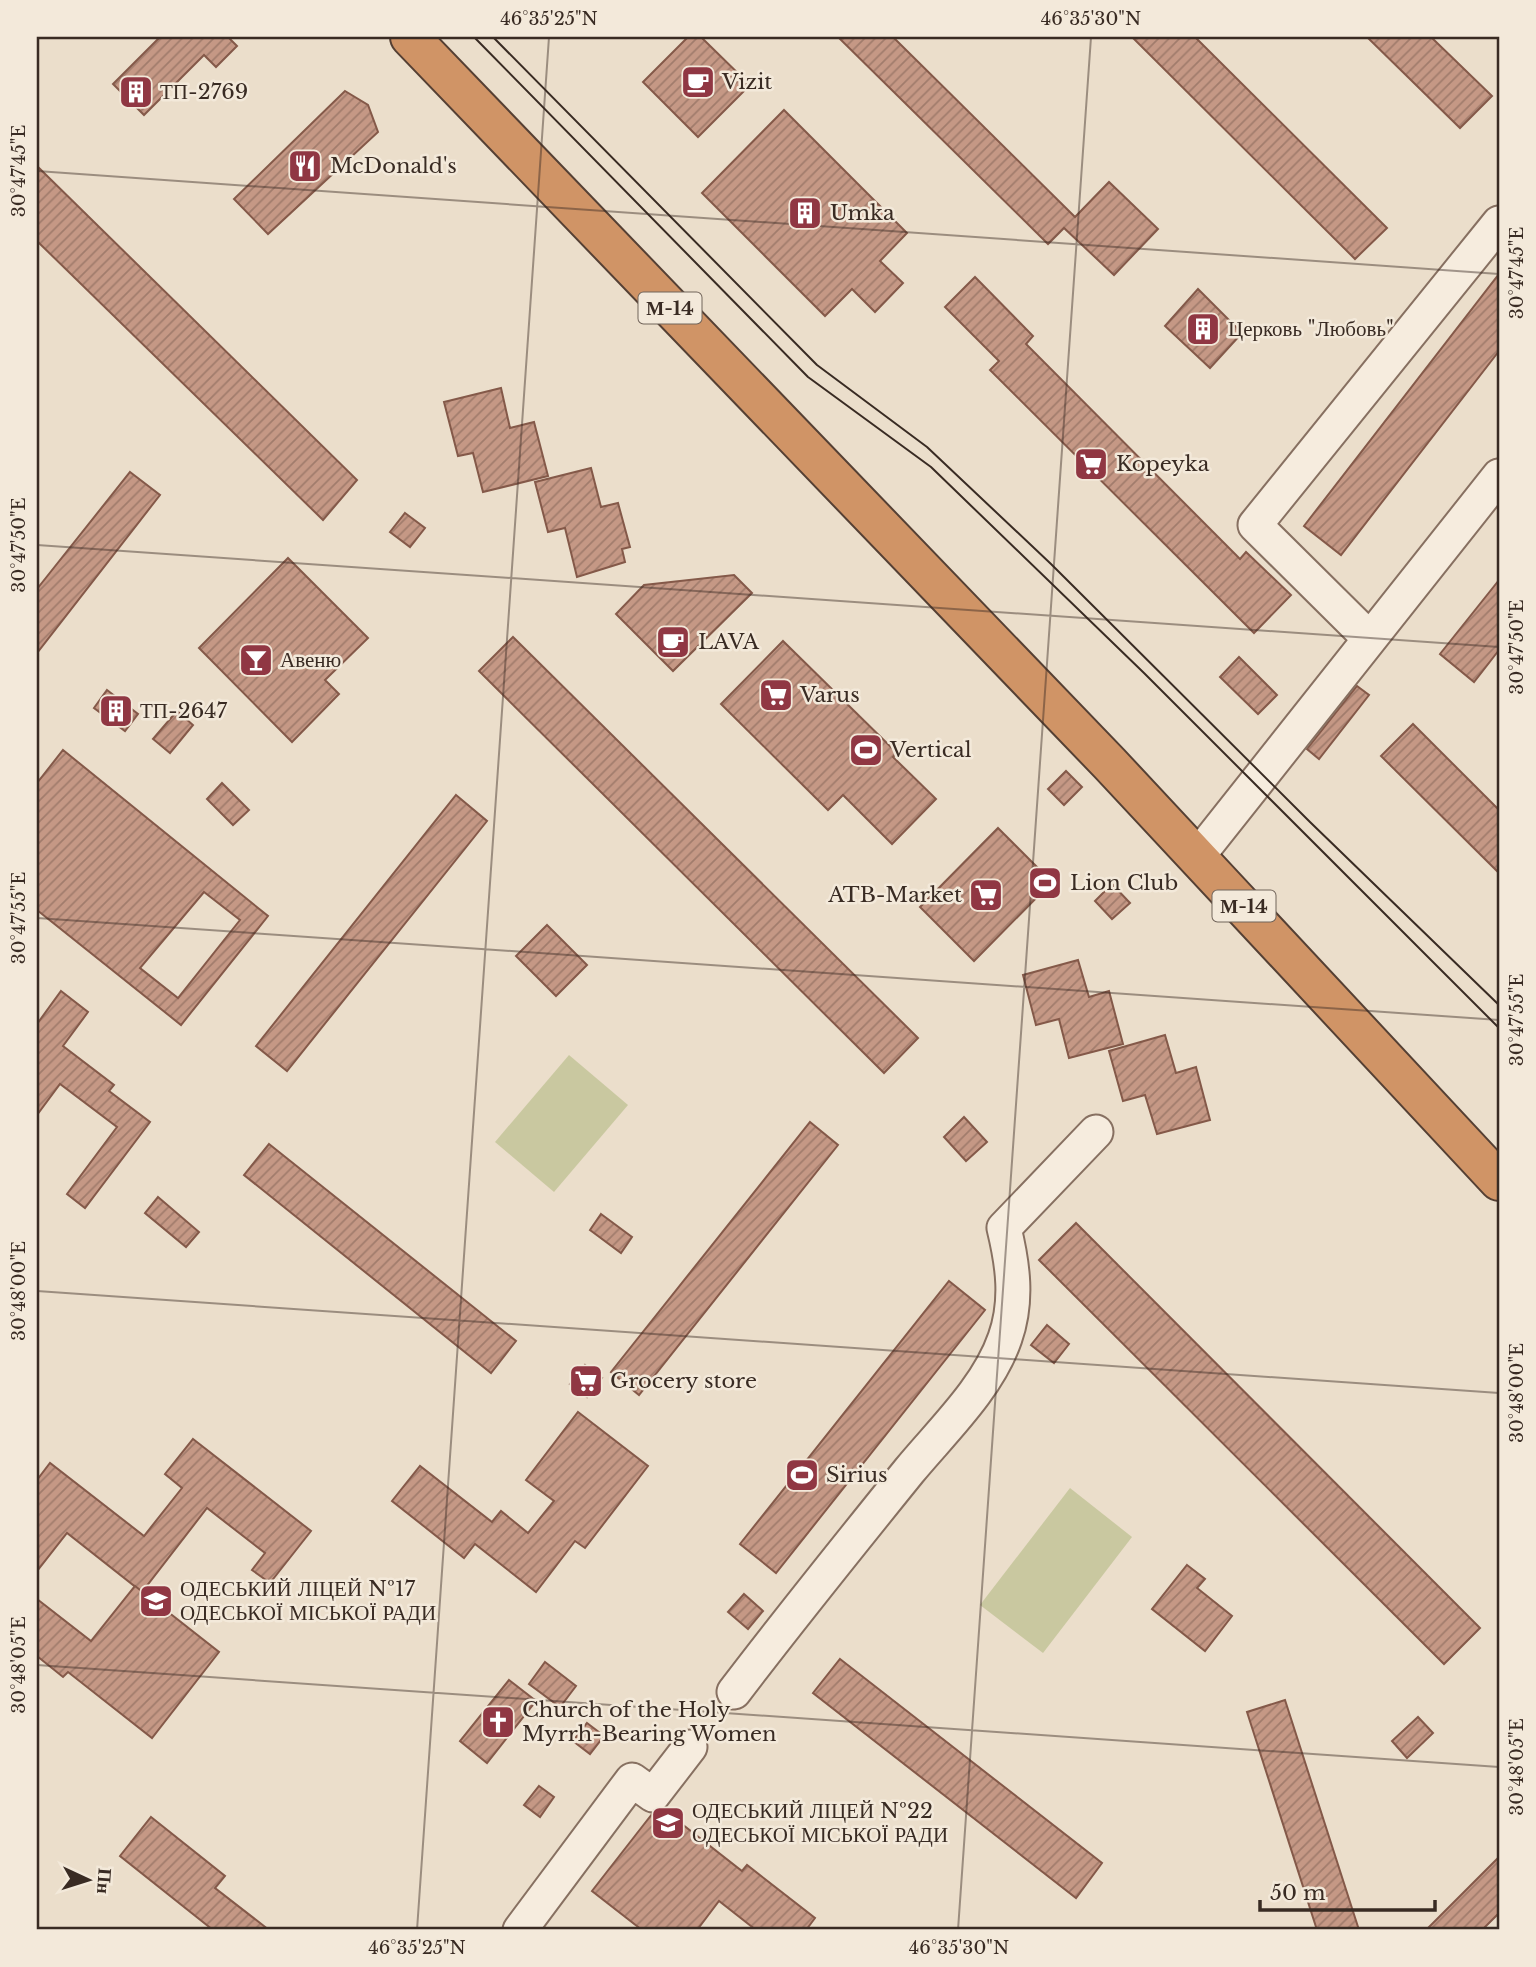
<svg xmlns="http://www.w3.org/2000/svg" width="1536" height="1967" viewBox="0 0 1536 1967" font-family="'Libre Baskerville',serif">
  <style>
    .pitch { fill: #c9c8a0 }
    .building { fill: url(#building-hatch); stroke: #845949; stroke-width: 2; fill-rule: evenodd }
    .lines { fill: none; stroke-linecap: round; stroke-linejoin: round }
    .minor-casing { stroke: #877061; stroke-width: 37 }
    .highway-casing { stroke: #554034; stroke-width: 42 }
    .minor { stroke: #f6ecde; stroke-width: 33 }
    .highway { stroke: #d09466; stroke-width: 38 }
    .tram { stroke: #392b23; stroke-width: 2 }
    .ticks { fill: none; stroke: #392b23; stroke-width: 2; stroke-opacity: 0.45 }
    .labels { text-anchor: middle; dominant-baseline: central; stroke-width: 5; stroke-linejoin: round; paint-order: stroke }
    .shield { fill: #f3e9da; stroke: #71645a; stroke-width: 2 }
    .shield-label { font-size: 19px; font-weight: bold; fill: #392b23 }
    .poi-label { font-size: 21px; fill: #392b23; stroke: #f3e9da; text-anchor: start }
    .neatline { fill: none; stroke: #392b23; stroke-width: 2.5 }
    .ticks-label { font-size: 18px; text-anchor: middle; fill: #392b23 }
  </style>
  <defs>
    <pattern id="building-hatch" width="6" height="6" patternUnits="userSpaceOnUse" patternTransform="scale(1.75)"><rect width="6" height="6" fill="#c59885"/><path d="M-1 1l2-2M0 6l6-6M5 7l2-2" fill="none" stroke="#a17c6c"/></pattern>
  </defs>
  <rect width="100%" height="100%" fill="#ebdecb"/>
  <g class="pitch">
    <polygon points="569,1055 628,1105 554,1192 495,1142"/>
    <polygon points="1070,1488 1132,1537 1043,1653 980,1605"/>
  </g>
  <g class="building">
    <polygon points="160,37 228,37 237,46 216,67 204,55 144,115 113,84"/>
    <polygon points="688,37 701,37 750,85 698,137 643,82"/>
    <polygon points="838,37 893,37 1075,217 1109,182 1158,229 1114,275 1064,228 1048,244"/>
    <polygon points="1132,37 1195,37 1387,228 1355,259"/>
    <polygon points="1367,37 1431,37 1492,96 1460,128"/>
    <polygon points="345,91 368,105 378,132 268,234 234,199"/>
    <polygon points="784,110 907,233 880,261 903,283 875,312 852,289 825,316 702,193"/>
    <polygon points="37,166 357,480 323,520 37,241"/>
    <polygon points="1499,274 1499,351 1341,555 1304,526"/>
    <polygon points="975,277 1033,336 1026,344 1240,559 1246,552 1291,595 1254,633 990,370 999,361 945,307"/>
    <polygon points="1198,289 1242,333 1210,368 1165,326"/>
    <polygon points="501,388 510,428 534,422 548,476 483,492 473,453 458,456 444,402"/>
    <polygon points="591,468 601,507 618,503 630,547 622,549 625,562 577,577 565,528 548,532 535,482"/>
    <polygon points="130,472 160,495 37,653 37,589"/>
    <polygon points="405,513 425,528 410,547 390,532"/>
    <polygon points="288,558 368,638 325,680 339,694 292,742 199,648"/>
    <polygon points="734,575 752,593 673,671 616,614 644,585"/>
    <polygon points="1499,580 1499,650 1474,682 1440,654"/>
    <polygon points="513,637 918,1038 884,1073 479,671"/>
    <polygon points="783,641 897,753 893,757 936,799 892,844 843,795 828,810 721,704"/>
    <polygon points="1239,657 1277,695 1258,714 1220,677"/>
    <polygon points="1357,686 1369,695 1319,759 1307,749"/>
    <polygon points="107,690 138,714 125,731 94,708"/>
    <polygon points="177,711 193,725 170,753 153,739"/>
    <polygon points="1413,724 1499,810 1499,873 1381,756"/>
    <path d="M63 750 268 916 181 1025 37 910V783ZM204 892 240 920 178 998 140 968Z"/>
    <polygon points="1066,771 1082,787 1064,805 1048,789"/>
    <polygon points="222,783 249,810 233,825 207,799"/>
    <polygon points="456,795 487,821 287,1071 256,1046"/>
    <polygon points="998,828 1052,882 974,961 920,907"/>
    <polygon points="1112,884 1130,903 1112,919 1095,901"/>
    <polygon points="547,925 587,965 556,996 516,956"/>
    <polygon points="1078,960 1089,997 1109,991 1123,1044 1069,1058 1059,1019 1036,1025 1023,975"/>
    <polygon points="61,991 88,1012 63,1046 114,1085 109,1091 150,1122 85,1208 67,1194 117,1127 60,1084 37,1115 37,1024"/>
    <polygon points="1165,1035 1176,1073 1196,1067 1210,1120 1157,1134 1145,1095 1123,1101 1109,1051"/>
    <polygon points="964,1117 987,1142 966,1161 944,1137"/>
    <polygon points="810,1122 838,1145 639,1395 611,1372"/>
    <polygon points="269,1144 516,1341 491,1373 244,1175"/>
    <polygon points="158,1197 199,1232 186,1247 145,1213"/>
    <polygon points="601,1214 632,1237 621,1253 590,1230"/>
    <polygon points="1076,1223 1480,1628 1444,1664 1039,1260"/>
    <polygon points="949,1281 985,1310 776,1573 740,1544"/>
    <polygon points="1047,1325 1069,1344 1054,1363 1031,1345"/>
    <polygon points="585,1365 602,1378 587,1397 570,1384"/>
    <polygon points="578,1412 648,1466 585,1548 575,1541 536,1592 475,1544 464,1558 392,1501 420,1466 492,1522 501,1511 528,1533 554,1501 526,1480"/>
    <polygon points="193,1439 311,1531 270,1583 252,1570 265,1553 207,1508 142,1592 67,1533 37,1571 37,1480 50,1463 144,1536 182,1488 165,1474"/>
    <polygon points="1187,1565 1205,1579 1197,1588 1232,1616 1205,1651 1152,1609"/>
    <polygon points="135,1586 219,1652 152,1738 68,1672 63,1677 37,1656 37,1599 91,1641"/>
    <polygon points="744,1594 763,1611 748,1629 728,1612"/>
    <polygon points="840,1659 1102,1863 1076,1898 813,1693"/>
    <polygon points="545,1662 576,1686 560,1707 529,1684"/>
    <polygon points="509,1680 536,1701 487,1763 460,1741"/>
    <polygon points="1285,1700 1359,1930 1317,1930 1247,1712"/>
    <polygon points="1418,1717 1433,1733 1407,1758 1392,1741"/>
    <polygon points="587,1723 604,1736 590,1754 573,1741"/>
    <polygon points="539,1786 554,1797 540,1817 524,1805"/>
    <polygon points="664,1810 742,1871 747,1865 815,1918 806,1930 756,1930 719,1901 697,1930 642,1930 592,1891 652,1814"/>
    <polygon points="151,1817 225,1876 215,1888 269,1930 213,1930 120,1856"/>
    <polygon points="1499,1857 1499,1913 1482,1930 1426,1930"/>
  </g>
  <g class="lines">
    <g class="minor-casing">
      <g id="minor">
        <polyline points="1369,638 1255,525 1499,223"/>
        <polyline points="1197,857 1499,476"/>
        <path d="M734 1692C791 1617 850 1544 909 1471 942 1431 988 1388 1005 1338 1018 1301 1013 1265 1004 1228L1096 1132"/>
        <polyline points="520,1930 632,1780 653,1795 690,1747"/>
      </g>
    </g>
    <g class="highway-casing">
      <polyline id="highway" points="410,37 1110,764 1499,1181"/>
    </g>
    <use href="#minor" class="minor"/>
    <use href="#highway" class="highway"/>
    <g class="tram">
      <polyline points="474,37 808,377 931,467 1144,673 1499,1028"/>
      <polyline points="493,37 817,365 927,447 1051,564 1310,822 1499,1005"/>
    </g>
  </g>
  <path class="ticks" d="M37 171 1499 274M37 545 1499 647M37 918 1499 1020M37 1291 1499 1393M37 1665 1499 1767M417 1930 549 37M958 1930 1091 37"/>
  <defs>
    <g id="cafe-square" transform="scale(1.75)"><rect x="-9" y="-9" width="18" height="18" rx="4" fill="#903743" stroke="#f3e9da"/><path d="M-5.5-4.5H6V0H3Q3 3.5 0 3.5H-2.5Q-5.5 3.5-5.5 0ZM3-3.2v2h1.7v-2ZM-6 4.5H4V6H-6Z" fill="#fff"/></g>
    <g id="building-square" transform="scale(1.75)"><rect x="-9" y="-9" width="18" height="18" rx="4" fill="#903743" stroke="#f3e9da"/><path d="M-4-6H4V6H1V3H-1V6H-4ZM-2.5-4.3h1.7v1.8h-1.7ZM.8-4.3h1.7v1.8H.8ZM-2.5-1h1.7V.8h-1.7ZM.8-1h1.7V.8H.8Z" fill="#fff"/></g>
    <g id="restaurant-square" transform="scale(1.75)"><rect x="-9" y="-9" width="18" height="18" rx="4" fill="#903743" stroke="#f3e9da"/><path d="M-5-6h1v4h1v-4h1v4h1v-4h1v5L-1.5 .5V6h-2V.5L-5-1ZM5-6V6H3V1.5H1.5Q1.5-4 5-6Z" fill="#fff"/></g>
    <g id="supermarket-square" transform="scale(1.75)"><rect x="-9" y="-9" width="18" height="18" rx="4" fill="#903743" stroke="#f3e9da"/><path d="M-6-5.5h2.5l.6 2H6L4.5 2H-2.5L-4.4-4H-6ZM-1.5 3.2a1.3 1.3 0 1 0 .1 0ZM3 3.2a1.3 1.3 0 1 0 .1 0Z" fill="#fff"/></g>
    <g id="bar-square" transform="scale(1.75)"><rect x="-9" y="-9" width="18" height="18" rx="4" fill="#903743" stroke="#f3e9da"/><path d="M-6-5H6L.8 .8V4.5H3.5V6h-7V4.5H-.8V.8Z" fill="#fff"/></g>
    <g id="stadium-square" transform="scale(1.75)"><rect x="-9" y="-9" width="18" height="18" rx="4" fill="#903743" stroke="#f3e9da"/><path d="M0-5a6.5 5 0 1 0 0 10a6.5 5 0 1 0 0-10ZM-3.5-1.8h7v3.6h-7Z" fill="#fff"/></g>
    <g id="school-square" transform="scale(1.75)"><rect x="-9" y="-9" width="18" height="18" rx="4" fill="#903743" stroke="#f3e9da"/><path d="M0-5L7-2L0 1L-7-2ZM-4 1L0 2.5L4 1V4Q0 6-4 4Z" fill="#fff"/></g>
    <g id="church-square" transform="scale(1.75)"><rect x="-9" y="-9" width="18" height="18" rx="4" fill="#903743" stroke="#f3e9da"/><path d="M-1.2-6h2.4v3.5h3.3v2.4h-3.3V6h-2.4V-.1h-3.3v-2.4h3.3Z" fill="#fff"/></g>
  </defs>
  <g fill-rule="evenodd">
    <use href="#cafe-square" x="698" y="82"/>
    <use href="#building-square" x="136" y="92"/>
    <use href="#restaurant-square" x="305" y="166"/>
    <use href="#building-square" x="805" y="213"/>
    <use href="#building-square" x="1203" y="329"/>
    <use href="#supermarket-square" x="1091" y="464"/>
    <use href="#cafe-square" x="673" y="642"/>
    <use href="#bar-square" x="256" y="660"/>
    <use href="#supermarket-square" x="776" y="695"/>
    <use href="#building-square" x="116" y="711"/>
    <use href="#stadium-square" x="866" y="750"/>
    <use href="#stadium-square" x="1045" y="883"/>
    <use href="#supermarket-square" x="986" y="895"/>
    <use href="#supermarket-square" x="586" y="1381"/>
    <use href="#stadium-square" x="802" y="1475"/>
    <use href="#school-square" x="156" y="1601"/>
    <use href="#church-square" x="498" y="1722"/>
    <use href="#school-square" x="668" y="1823"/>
  </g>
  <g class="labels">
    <g class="shield">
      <rect x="638.5" y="292.5" width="63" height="31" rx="5"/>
      <rect x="1212.5" y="890.5" width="63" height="31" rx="5"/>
    </g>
    <g class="shield-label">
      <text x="670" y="308">М-14</text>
      <text x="1244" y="906">М-14</text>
    </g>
    <g class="poi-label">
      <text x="722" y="82">Vizit</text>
      <text x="160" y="92">ТП-2769</text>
      <text x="330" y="166">McDonald's</text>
      <text x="830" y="213">Umka</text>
      <text x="1228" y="329">Церковь "Любовь"</text>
      <text x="1116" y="464">Kopeyka</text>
      <text x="698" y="642">LAVA</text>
      <text x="280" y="660">Авеню</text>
      <text x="800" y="695">Varus</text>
      <text x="140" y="711">ТП-2647</text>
      <text x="890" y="750">Vertical</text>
      <text x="1070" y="883">Lion Club</text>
      <text x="962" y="895" text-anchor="end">ATB-Market</text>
      <text x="610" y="1381">Grocery store</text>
      <text x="826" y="1475">Sirius</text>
      <text x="180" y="1589">ОДЕСЬКИЙ ЛІЦЕЙ №17<tspan x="180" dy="24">ОДЕСЬКОЇ МІСЬКОЇ РАДИ</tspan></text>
      <text x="522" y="1710">Church of the Holy<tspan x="522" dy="24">Myrrh-Bearing Women</tspan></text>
      <text x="692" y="1811">ОДЕСЬКИЙ ЛІЦЕЙ №22<tspan x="692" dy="24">ОДЕСЬКОЇ МІСЬКОЇ РАДИ</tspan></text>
    </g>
  </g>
  <rect width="1536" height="1967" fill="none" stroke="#f3e9da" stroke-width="77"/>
  <g transform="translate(88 1880) rotate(94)" stroke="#f3e9da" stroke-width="5" paint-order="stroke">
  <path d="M0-5L12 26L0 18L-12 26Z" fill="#392b23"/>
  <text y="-10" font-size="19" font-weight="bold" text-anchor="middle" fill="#392b23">Пн</text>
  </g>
  <path d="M1260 1900v10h175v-10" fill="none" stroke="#392b23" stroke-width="3.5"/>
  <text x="1270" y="1900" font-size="21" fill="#392b23" stroke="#f3e9da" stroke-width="5" paint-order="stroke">50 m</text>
  <rect x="38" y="38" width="1460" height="1890" class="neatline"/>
  <g class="ticks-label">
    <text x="549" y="25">46°35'25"N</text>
    <text x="1091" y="25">46°35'30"N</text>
    <text transform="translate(19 171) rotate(-90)" y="6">30°47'45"E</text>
    <text transform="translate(1517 273) rotate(-90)" y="6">30°47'45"E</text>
    <text transform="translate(19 545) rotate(-90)" y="6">30°47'50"E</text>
    <text transform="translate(1517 647) rotate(-90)" y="6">30°47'50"E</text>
    <text transform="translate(19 918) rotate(-90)" y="6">30°47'55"E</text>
    <text transform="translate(1517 1020) rotate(-90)" y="6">30°47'55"E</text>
    <text transform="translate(19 1291) rotate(-90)" y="6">30°48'00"E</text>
    <text transform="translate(1517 1393) rotate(-90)" y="6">30°48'00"E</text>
    <text transform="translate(19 1665) rotate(-90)" y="6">30°48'05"E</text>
    <text transform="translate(1517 1767) rotate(-90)" y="6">30°48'05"E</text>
    <text x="417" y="1954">46°35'25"N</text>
    <text x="959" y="1954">46°35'30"N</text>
  </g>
</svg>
